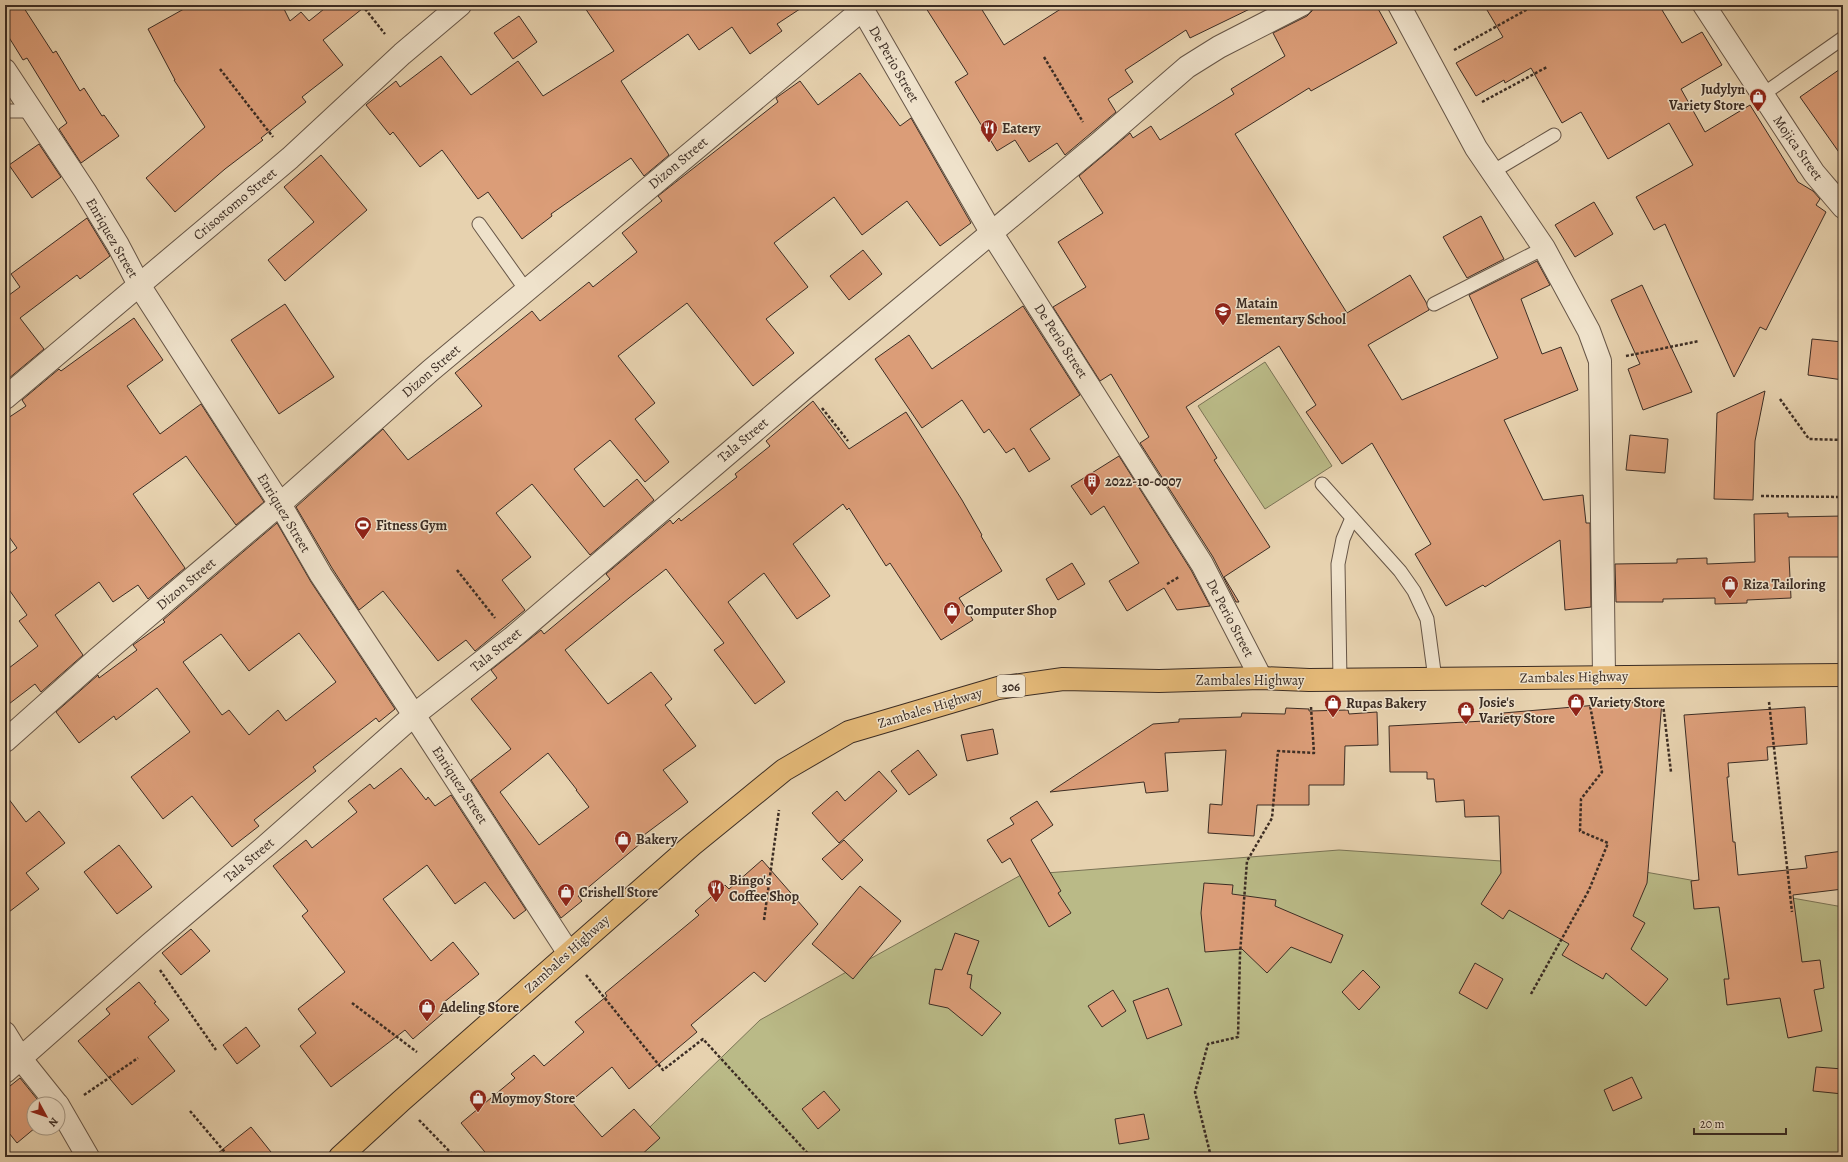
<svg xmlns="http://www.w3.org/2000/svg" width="1848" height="1162" viewBox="0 0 1848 1162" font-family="Alegreya,serif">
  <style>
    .green { fill: #baba87; stroke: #7b7456 }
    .building { fill: #db9d78; stroke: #3c2d24; fill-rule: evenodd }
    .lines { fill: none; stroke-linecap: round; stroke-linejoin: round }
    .lane-casing { stroke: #675647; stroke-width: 15 }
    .street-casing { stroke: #675647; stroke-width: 24 }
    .primary-casing { stroke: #3c2d24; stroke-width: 24 }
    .path { stroke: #3c2d24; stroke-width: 2.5; stroke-dasharray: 3 2; stroke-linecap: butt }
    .lane { stroke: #efe2cb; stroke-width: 13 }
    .street { stroke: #efe2cb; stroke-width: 22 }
    .primary { stroke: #e4b978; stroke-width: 22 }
    .labels { text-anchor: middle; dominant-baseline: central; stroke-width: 3; stroke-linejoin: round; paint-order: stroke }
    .shield { fill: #efe2cb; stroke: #726356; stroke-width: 1 }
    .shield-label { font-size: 13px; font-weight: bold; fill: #3c2d24 }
    .street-label { font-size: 14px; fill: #3c2d24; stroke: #efe2cb }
    .poi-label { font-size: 14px; font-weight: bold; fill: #3c2d24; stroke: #efe2cb; text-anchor: start }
  </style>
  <rect width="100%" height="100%" fill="#e7d2af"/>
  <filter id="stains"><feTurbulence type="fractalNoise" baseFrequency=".005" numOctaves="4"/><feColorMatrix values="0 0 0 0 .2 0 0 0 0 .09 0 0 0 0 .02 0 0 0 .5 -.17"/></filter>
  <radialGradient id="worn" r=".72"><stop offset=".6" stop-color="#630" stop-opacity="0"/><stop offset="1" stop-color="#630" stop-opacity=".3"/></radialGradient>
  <g class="green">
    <polygon points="1265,362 1332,466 1265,509 1198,406"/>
    <polygon points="1339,850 1634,870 1843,907 1843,1157 619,1157 760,1020 1021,875"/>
  </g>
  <g class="building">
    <polygon points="5,5 22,5 53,53 56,51 80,91 84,88 102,116 104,115 119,136 81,163 59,129 67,123 27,58 23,60 5,31"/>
    <polygon points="191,5 282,5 290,21 301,12 309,21 329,5 367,5 323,40 343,65 302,97 306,102 261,138 263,140 225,169 175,212 146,178 205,127 174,80 175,80 148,29"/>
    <polygon points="583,5 806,5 777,24 782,31 750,54 732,27 699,50 688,34 621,81 669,155 644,176 631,158 551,214 552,216 522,239 488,192 478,199 442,150 420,167 393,132 390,135 366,105 396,81 400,87 441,56 471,95 518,61 543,96 614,51"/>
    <polygon points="924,5 979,5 1004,45 1067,5 1258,5 1190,38 1186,30 1125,70 1133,82 1108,99 1116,112 1065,155 1057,143 1029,162 1015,140 997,151 955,82 968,74"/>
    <polygon points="1313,5 1376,5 1397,43 1311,91 1309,88 1235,134 1347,313 1410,275 1426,302 1429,310 1368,345 1402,400 1498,358 1469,295 1537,261 1550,285 1521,299 1542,354 1561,347 1578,390 1504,420 1543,500 1583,495 1586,523 1590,523 1591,607 1565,610 1560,540 1485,587 1483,585 1446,606 1415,554 1431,544 1372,443 1342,464 1306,412 1316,405 1279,346 1186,407 1217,458 1214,460 1270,547 1224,577 1239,602 1236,602 1213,557 1140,443 1149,437 1111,374 1100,381 1053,307 1086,287 1058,242 1103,213 1079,176 1130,133 1133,138 1151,126 1160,140 1234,94 1231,89 1285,56 1273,33 1307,16 1312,11"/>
    <polygon points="1484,5 1659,5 1682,43 1702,32 1722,65 1681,89 1705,132 1750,105 1798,182 1813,191 1820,199 1816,205 1826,212 1766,330 1760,327 1734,377 1665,224 1654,230 1636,197 1693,165 1669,123 1608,159 1581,112 1562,123 1531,68 1505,83 1504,80 1476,96 1456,63 1503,37"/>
    <polygon points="519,16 537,42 513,59 494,33"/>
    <polygon points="1843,67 1843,158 1800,97"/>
    <polygon points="860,73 900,126 911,118 971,223 940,246 907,201 862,235 834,197 774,243 808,287 766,319 794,353 753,386 687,303 618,356 655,403 635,419 669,462 645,482 610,440 574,469 604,507 637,479 654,500 590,555 532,484 496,513 531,557 502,580 525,610 475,651 466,640 438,661 383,591 359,610 332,568 296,507 383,429 408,460 482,406 455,373 532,311 540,321 589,282 593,287 637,252 622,233 662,201 658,196 778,102 776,98 800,81 818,105"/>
    <polygon points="39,144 61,177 32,198 9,165"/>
    <polygon points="321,155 367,210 285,281 268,260 314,222 284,187"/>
    <polygon points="1594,202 1613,234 1575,257 1555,225"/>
    <polygon points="1481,216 1504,259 1467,278 1443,237"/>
    <polygon points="87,218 110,256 80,279 77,275 20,318 44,349 8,379 5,374 5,298 20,287 11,274"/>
    <polygon points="863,250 882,274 849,300 830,276"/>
    <polygon points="1642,285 1692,392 1643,410 1628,369 1640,364 1611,300"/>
    <polygon points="285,304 334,377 279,414 231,340"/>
    <polygon points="1023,306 1080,395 1030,429 1050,459 1029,472 1014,448 1006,453 989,429 984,433 962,400 922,428 875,359 909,335 932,369"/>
    <polygon points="134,318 163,360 127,386 160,434 201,404 264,502 236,525 186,456 133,494 185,568 148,599 138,585 113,602 99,582 55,615 83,655 41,692 35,684 5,707 5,671 38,646 19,621 27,615 5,584 5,557 17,548 5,531 5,420 26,406 22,400 59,369 61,371"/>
    <polygon points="1812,339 1843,342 1843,380 1808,375"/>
    <polygon points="1765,391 1755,441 1753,500 1714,499 1717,413"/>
    <path d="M813 401 849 449 906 412 962 500 982 535 981 536 1002 571 959 598 973 620 941 640 890 563 886 566 849 508 847 510 843 504 793 544 830 596 797 619 764 573 728 602 785 682 755 704 714 650 724 643 666 569 629 598 565 650 608 704 651 672 672 699 665 705 696 746 663 770 688 802 644 835 647 838 578 896 582 901 561 918 471 780 511 749 471 699 497 678 491 670 541 630 544 634 610 579 606 574 670 520 673 524 679 518 681 521 737 477 735 474 770 446 766 441ZM548 753 577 790H576L589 807 539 845 500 792Z"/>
    <polygon points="1630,435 1668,439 1665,473 1626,470"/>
    <polygon points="1119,456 1191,570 1210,606 1177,610 1164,588 1127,611 1109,581 1139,563 1104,506 1091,515 1071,486"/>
    <polygon points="1788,513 1788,517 1843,516 1843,557 1789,557 1791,598 1747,600 1747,603 1715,604 1715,598 1663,599 1663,602 1616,602 1615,564 1677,563 1677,559 1707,558 1707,564 1755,562 1754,514"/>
    <path d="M277 523 311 582 395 709 379 722 376 718 313 767 316 771 254 820 259 826 232 847 192 796 163 819 131 777 190 732 157 688 116 720 114 716 79 743 56 712 98 675 99 678 137 650 133 645 165 622 163 620ZM299 633 336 682 286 721 278 710 249 735 229 710 222 715 183 662 221 634 249 671Z"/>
    <polygon points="1072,563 1085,584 1058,600 1046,579"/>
    <polygon points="1662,701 1647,883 1633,916 1645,923 1631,949 1668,979 1646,1006 1606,973 1603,979 1562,955 1569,944 1509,910 1503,919 1481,904 1501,873 1499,816 1465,817 1464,800 1436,802 1434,779 1427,779 1427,772 1390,772 1389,726 1504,720 1503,713 1633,702 1633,704"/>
    <polygon points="1805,707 1807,744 1767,747 1768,760 1728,763 1729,777 1727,777 1733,842 1735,842 1738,875 1807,868 1805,856 1843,851 1843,889 1793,895 1802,962 1820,960 1824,988 1814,990 1822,1031 1788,1038 1780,998 1727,1005 1724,979 1729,979 1719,907 1694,909 1691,881 1699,880 1684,715"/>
    <polygon points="1286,708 1309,709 1309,711 1348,710 1349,714 1377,712 1378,745 1345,746 1344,785 1309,785 1309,805 1257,805 1254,836 1208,833 1210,804 1222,805 1226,750 1165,753 1168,791 1146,793 1144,782 1050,792 1153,724 1179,722 1179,719 1241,717 1242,713 1285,714"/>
    <polygon points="993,729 998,754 967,761 961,735"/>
    <polygon points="918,750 937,775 909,795 891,771"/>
    <polygon points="401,768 426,800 428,797 435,806 451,795 526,910 514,919 485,882 455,904 427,865 383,899 431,961 453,942 479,974 443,1003 448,1009 413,1039 405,1030 331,1087 300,1046 316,1033 298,1009 345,972 302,916 308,911 273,866 306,840 312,848 357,812 348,801 370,784 374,789"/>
    <polygon points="879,771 897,791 839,843 812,813 837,791 845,801"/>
    <polygon points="5,794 26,822 39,811 65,843 26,873 39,889 5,915"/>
    <polygon points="1037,801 1053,825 1031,840 1061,891 1058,893 1071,913 1049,927 1010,858 1002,863 987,840 1014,824 1010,818"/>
    <polygon points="844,840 863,860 842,880 822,859"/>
    <polygon points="119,845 152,887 117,914 84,872"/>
    <polygon points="762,860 818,924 765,982 754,972 691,1025 697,1032 629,1089 612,1067 571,1101 602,1137 634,1109 660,1138 639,1157 489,1157 461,1123 515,1078 511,1074 534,1055 544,1066 584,1032 575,1022 607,996 605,993 699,915 695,911 725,885 729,889"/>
    <polygon points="1204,883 1233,885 1232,894 1276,900 1275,906 1343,935 1331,963 1291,947 1267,973 1242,949 1205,952 1201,913"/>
    <polygon points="860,886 901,921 853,979 812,944"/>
    <polygon points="191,929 210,951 181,975 162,953"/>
    <polygon points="955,933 979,941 967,974 972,975 970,988 1001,1013 982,1036 948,1008 929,1004 935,969 942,970"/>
    <polygon points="1475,963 1503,979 1487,1009 1459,993"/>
    <polygon points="1363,970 1380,987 1359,1010 1342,992"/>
    <polygon points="139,982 156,1002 154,1003 169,1020 148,1037 175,1071 132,1105 78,1041 110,1014 106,1009"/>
    <polygon points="1168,988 1182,1025 1147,1039 1133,1001"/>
    <polygon points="1113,990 1126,1011 1102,1027 1088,1006"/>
    <polygon points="246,1027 260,1046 237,1064 223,1045"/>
    <polygon points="1816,1067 1843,1069 1843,1094 1813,1091"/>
    <polygon points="1632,1077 1642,1098 1613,1111 1604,1090"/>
    <polygon points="20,1078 41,1104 34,1104 35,1128 17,1143 5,1128 5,1090"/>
    <polygon points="824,1091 840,1110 818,1129 802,1109"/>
    <polygon points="1144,1114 1149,1139 1119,1144 1115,1119"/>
    <polygon points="251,1127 275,1157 213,1157"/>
  </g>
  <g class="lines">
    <g class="lane-casing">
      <g id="lane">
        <polyline points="1762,95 1843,38"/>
        <polyline points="5,111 32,111"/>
        <polyline points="1492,172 1554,135"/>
        <polyline points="479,224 526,290"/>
        <polyline points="1434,304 1544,248"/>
        <polyline points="1322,484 1400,571 1414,591 1427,619 1435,679"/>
        <polyline points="1340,680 1338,564 1343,539 1352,518"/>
      </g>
    </g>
    <g class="street-casing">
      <g id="street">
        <polyline points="860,5 991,232 1202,564 1261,678"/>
        <polyline points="1399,5 1476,148 1544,248 1589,331 1600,361 1604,676"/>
        <polyline points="1704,5 1814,173 1843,207"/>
        <polyline points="5,70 85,191 118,245 139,285 280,504 321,575 414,715 568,952"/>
        <polyline points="5,398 290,158 402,54 460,5"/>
        <polyline points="5,741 96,660 280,504 430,371 863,9"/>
        <polyline points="5,1033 21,1059 57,1104"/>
        <polyline points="5,1072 150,944 268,844 414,715 512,638 806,387 1097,145 1187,67 1219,47 1301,5"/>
        <polyline points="58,1105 88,1157"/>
      </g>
    </g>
    <g class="primary-casing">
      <polyline id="primary" points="340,1157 401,1101 692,845 784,770 849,732 998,688 1063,679 1159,681 1261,678 1309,680 1843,675"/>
    </g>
    <g class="path">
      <polyline points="362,5 385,34"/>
      <polyline points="1454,50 1535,5"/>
      <polyline points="1044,57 1083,122"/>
      <polyline points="220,69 273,137"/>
      <polyline points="1482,102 1547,67"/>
      <polyline points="1626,356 1699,341"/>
      <polyline points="1780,399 1809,439 1843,440"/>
      <polyline points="822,408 848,441"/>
      <polyline points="1761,496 1843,497"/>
      <polyline points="457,570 495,618"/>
      <polyline points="1167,584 1179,577"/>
      <polyline points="1769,702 1792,912"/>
      <polyline points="1663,704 1671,772"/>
      <polyline points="764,920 779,810"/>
      <polyline points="160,970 216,1050"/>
      <polyline points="586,975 663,1070 703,1039 811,1157"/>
      <polyline points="1531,994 1589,890 1608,843 1580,831 1581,799 1602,772 1590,705"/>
      <polyline points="352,1003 417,1052"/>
      <polyline points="84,1095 138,1058"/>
      <polyline points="190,1111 229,1157"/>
      <polyline points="419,1120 455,1157"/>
      <polyline points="1211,1157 1195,1092 1208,1044 1238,1037 1240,954 1247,861 1272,818 1278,751 1314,753 1311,707"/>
    </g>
    <use href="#lane" class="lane"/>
    <use href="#street" class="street"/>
    <use href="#primary" class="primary"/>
  </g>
  <defs>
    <g id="shop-pin" transform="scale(0.9)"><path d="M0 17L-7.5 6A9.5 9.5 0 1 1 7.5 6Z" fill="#8f2418" stroke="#efe2cb"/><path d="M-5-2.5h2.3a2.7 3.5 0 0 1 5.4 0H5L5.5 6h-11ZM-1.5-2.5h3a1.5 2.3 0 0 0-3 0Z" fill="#fff"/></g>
    <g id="restaurant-pin" transform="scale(0.9)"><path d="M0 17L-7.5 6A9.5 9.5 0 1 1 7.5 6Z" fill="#8f2418" stroke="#efe2cb"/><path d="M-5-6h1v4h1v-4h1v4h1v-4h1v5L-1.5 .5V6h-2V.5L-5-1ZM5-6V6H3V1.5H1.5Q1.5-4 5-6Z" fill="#fff"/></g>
    <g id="school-pin" transform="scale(0.9)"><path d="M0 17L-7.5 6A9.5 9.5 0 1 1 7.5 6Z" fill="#8f2418" stroke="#efe2cb"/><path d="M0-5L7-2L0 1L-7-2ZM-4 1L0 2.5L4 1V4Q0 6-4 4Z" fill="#fff"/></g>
    <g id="building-pin" transform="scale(0.9)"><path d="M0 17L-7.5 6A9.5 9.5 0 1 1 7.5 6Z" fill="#8f2418" stroke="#efe2cb"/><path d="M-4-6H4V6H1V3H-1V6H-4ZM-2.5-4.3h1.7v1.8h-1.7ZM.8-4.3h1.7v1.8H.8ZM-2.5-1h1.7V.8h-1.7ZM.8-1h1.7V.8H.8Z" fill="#fff"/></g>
    <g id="stadium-pin" transform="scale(0.9)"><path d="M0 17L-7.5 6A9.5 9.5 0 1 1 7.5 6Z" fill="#8f2418" stroke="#efe2cb"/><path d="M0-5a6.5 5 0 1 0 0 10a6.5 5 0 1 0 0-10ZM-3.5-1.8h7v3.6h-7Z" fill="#fff"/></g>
  </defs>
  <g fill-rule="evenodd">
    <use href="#shop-pin" x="1758" y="97"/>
    <use href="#restaurant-pin" x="989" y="128"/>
    <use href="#school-pin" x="1223" y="311"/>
    <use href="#building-pin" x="1092" y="481"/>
    <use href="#stadium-pin" x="363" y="525"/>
    <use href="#shop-pin" x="1730" y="584"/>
    <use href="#shop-pin" x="952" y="610"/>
    <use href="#shop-pin" x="1576" y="702"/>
    <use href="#shop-pin" x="1333" y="703"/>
    <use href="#shop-pin" x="1466" y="710"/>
    <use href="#shop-pin" x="623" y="839"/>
    <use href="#restaurant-pin" x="716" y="888"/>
    <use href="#shop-pin" x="566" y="892"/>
    <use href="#shop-pin" x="427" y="1007"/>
    <use href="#shop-pin" x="478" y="1098"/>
  </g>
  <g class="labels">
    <rect class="shield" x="997" y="675" width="28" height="22" rx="3"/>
    <g class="shield-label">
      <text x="1011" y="686">306</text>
    </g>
    <g class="street-label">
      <text transform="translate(894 64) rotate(60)">De Perio Street</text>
      <text transform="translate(1798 148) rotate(55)">Mojica Street</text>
      <text transform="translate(678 163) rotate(-40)">Dizon Street</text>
      <text transform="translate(235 204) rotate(-40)">Crisostomo Street</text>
      <text transform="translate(112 238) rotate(60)">Enriquez Street</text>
      <text transform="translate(1061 341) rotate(57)">De Perio Street</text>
      <text transform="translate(431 371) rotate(-41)">Dizon Street</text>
      <text transform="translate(743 440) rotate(-40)">Tala Street</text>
      <text transform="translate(284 513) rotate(59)">Enriquez Street</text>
      <text transform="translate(186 584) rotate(-40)">Dizon Street</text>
      <text transform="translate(1230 618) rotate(62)">De Perio Street</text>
      <text transform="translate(496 650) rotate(-39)">Tala Street</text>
      <text transform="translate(1574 677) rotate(-1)">Zambales Highway</text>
      <text x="1250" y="680">Zambales Highway</text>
      <text transform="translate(930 708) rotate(-17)">Zambales Highway</text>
      <text transform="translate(460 785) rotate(57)">Enriquez Street</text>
      <text transform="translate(249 860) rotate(-40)">Tala Street</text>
      <text transform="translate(567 954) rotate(-42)">Zambales Highway</text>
    </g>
    <g class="poi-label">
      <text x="1745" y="89" text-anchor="end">Judylyn<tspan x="1745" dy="16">Variety Store</tspan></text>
      <text x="1002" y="128">Eatery</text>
      <text x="1236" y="303">Matain<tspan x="1236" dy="16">Elementary School</tspan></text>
      <text x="1105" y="481">2022-10-0007</text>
      <text x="376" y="525">Fitness Gym</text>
      <text x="1743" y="584">Riza Tailoring</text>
      <text x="965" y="610">Computer Shop</text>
      <text x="1479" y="702">Josie's<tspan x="1479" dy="16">Variety Store</tspan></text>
      <text x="1589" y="702">Variety Store</text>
      <text x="1346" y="703">Rupas Bakery</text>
      <text x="636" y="839">Bakery</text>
      <text x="729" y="880">Bingo's<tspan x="729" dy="16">Coffee Shop</tspan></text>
      <text x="579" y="892">Crishell Store</text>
      <text x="440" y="1007">Adeling Store</text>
      <text x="491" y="1098">Moymoy Store</text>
    </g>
  </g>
  <rect width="1848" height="1162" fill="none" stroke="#e7d2af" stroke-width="20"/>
  <rect x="6" y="6" width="1836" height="1150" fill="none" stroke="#3c2d24" stroke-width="2"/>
  <rect x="10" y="10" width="1828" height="1142" fill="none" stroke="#3c2d24"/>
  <g transform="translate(46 1116) rotate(130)"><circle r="19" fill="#efe2cb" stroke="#a79a88"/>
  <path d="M0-3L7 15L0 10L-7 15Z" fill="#8f2418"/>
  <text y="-6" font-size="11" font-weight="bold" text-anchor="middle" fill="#3c2d24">N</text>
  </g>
  <path d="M1694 1128v6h92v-6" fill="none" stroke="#3c2d24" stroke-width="2"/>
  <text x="1700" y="1128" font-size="12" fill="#3c2d24" stroke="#efe2cb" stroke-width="3" paint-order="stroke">20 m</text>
  <rect width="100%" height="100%" filter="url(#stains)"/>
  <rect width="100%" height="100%" fill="url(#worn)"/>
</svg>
